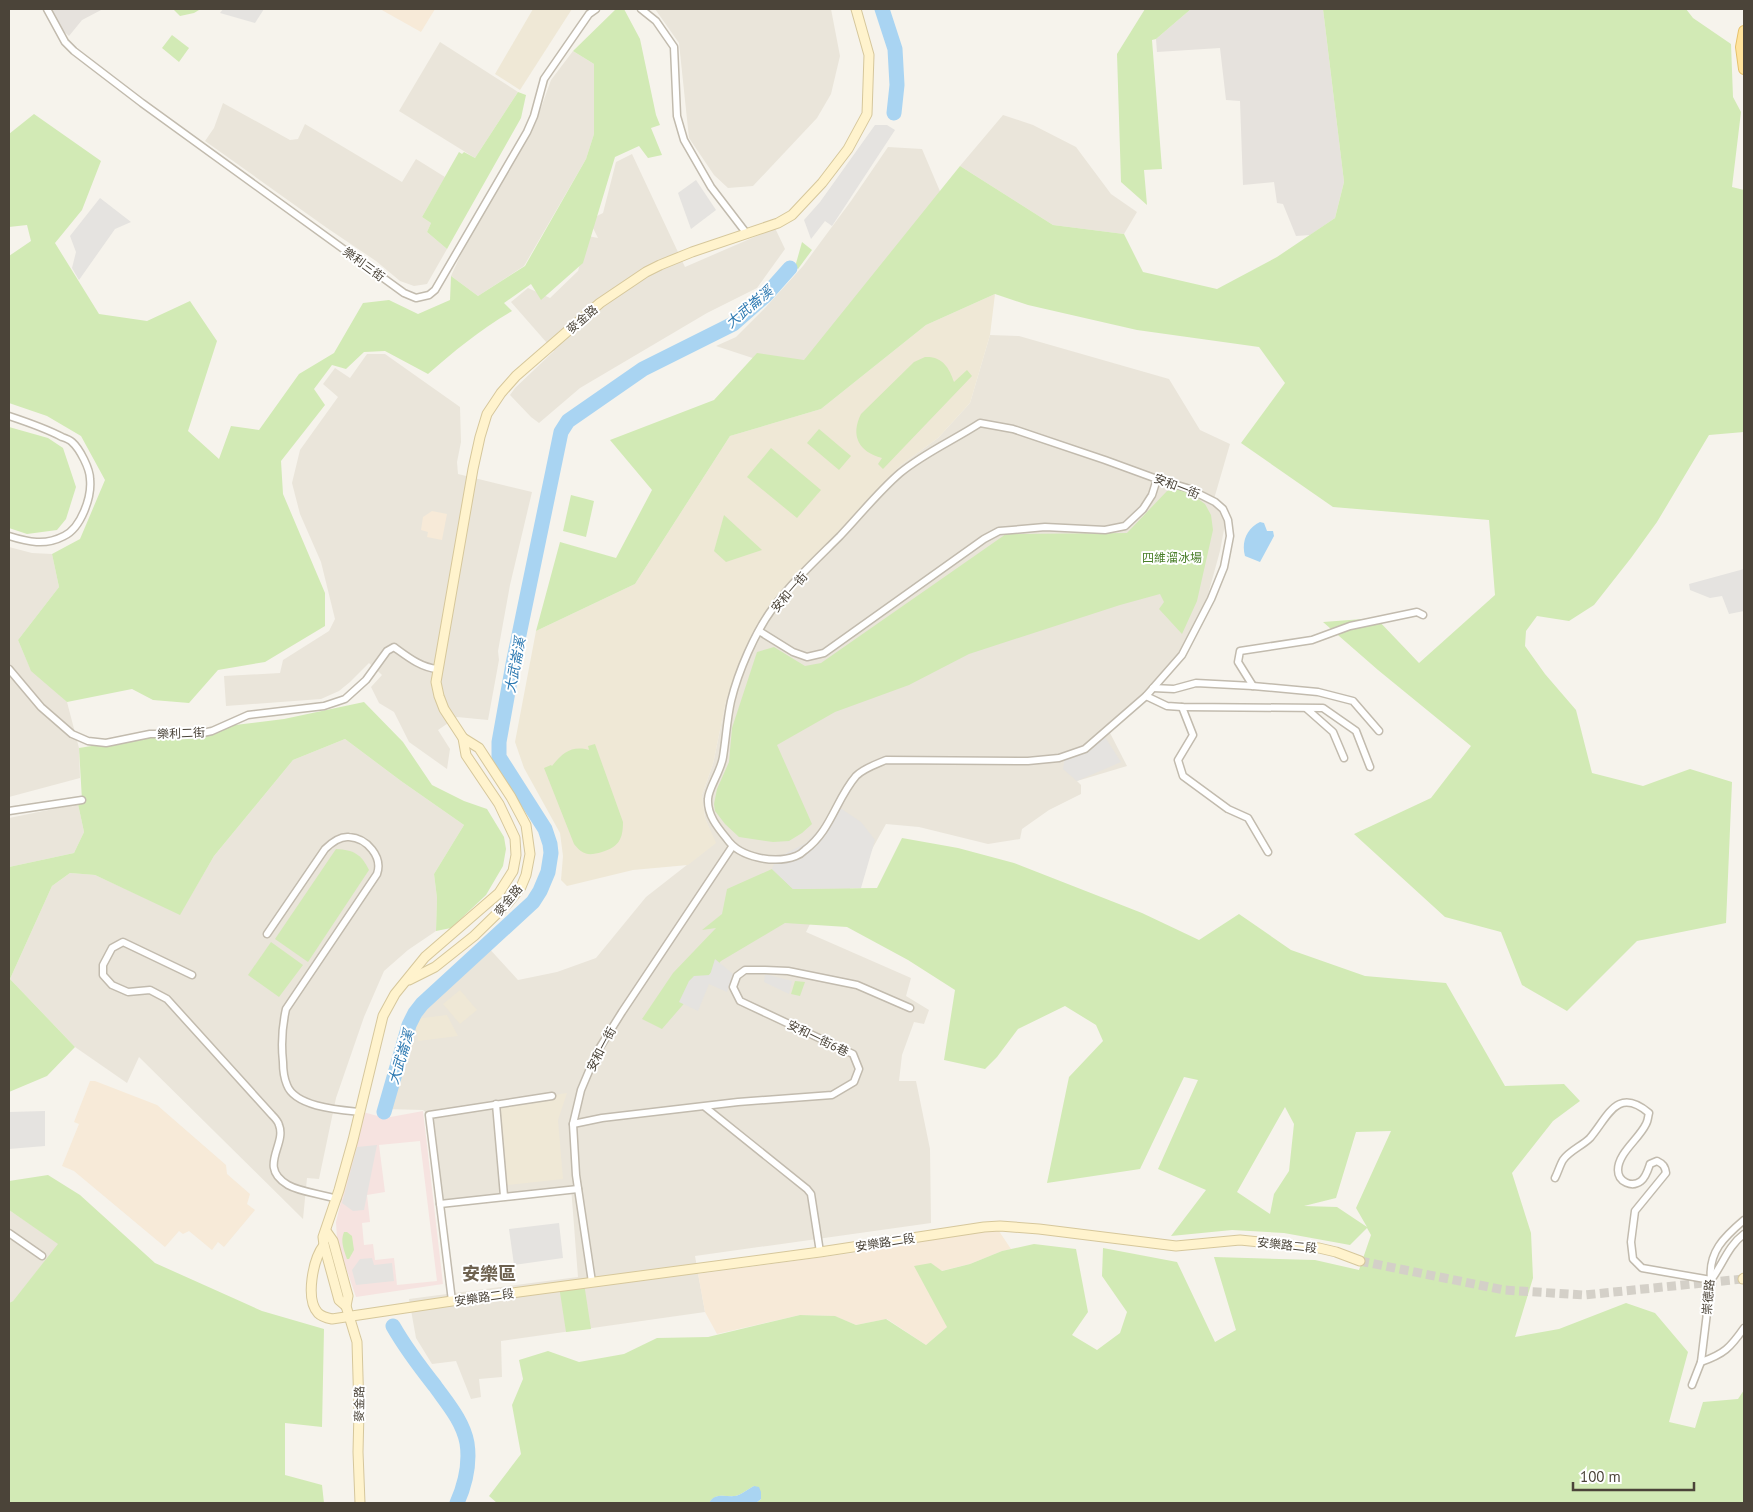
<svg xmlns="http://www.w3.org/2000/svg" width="1753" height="1512" viewBox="0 0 1753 1512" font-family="'PT Sans','Noto Sans TC',sans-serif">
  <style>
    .residential { fill: #eae5da }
    .commercial { fill: #f7ead8 }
    .industrial { fill: #e6e2dd }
    .education { fill: #efe8d6 }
    .medical { fill: #f6e3e0; fill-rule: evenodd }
    .green { fill: #d2eab5; fill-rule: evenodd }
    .parking { fill: #e5e3e0 }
    .water { fill: #a9d4f2 }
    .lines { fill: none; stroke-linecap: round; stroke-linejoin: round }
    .river { stroke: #a9d4f2; stroke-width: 15 }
    .secondary-tunnel { stroke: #d4d0c8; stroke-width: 9; stroke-dasharray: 9 4.5; stroke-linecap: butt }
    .street-casing { stroke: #c2bbae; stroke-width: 9 }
    .secondary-casing { stroke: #d6c79b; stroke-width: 11 }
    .primary-casing { stroke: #e6c16a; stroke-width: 12 }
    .street { stroke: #fff; stroke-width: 6 }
    .secondary { stroke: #fff3cd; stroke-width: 9 }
    .primary { stroke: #ffe39c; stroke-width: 10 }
    .labels { text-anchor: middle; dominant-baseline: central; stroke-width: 4; stroke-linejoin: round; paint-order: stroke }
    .street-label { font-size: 12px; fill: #4b4439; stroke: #fff }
    .park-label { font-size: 12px; fill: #4a7f2a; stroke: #fff }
    .water-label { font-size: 14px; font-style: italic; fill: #2e7ab2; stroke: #fff }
    .district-label { font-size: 18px; font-weight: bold; fill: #6e6250; stroke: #fff }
  </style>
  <rect width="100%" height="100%" fill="#f6f3ec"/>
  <g class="residential">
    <polygon points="655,9 831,9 840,56 831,94 817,118 753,186 728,188 714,175 689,138 679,43"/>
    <polygon points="440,42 518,92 475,158 399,111"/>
    <polygon points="573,51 594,64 594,134 586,159 524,266 478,296 451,276 468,239 536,122 551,80"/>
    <polygon points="223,103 290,140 298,139 305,124 402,182 416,159 445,177 422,217 431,223 427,232 447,249 427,284 414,286 400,281 376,261 327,228 205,141 214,128"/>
    <polygon points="1003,115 1033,125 1076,147 1111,194 1137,212 1124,234 1053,225 960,166"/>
    <polygon points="888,147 922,149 942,196 801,374 716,346 736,337 766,307 803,266 851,201"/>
    <polygon points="632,154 685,267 775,228 785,249 757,288 707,313 580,388 539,423 531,417 510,395 515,388 554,351 511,302 528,288 550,298 578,271 588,236 598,238 589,220 603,213 616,162"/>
    <polygon points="990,335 1019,336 1169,379 1200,430 1230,444 1214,499 1226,519 1220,551 1204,609 1186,655 1110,733 1127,766 1077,781 1081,785 1081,794 1049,810 1022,829 1020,839 988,844 919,827 886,824 836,914 811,922 806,932 911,978 906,996 929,1010 924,1024 914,1022 902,1055 899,1081 916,1081 930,1149 931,1223 695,1256 705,1312 501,1341 502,1377 479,1379 481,1397 471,1399 456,1361 432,1364 416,1338 409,1299 578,1277 571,1187 441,1203 430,1116 423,1110 385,1109 403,1029 408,1017 418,1002 486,945 518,980 557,972 596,958 646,897 715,843 705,818 702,795 713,764 726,701 755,629 789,584 901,465 938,438 970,403"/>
    <polygon points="367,354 385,354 460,407 461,442 457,462 458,474 532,492 510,585 498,651 499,660 488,720 457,717 438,730 450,749 447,769 409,742 394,712 379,703 371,687 382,675 369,663 350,682 339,691 321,699 226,706 224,676 280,673 283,660 329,631 335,619 321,562 300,514 292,483 300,450 338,397 323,384 335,368 350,378"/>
    <polygon points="9,547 32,553 52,554 59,587 18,640 30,668 67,702 79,748 80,778 9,797"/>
    <polygon points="345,739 401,781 464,825 434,874 437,898 436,931 408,950 384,971 364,1017 336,1098 319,1179 307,1178 303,1219 139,1057 127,1083 75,1047 10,979 52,886 70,873 95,875 180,914 214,856 293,760"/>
    <polygon points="78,804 84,832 74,853 9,867 9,818"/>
    <polygon points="9,1210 59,1244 13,1301 9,1303"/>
  </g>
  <g class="commercial">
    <polygon points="380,9 435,9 421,32"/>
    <polygon points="432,511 447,514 442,540 427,537 428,532 421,530 423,517"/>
    <polygon points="90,1081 95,1081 157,1105 226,1165 227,1174 250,1194 247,1204 255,1210 224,1247 218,1242 212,1250 189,1231 183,1234 179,1231 165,1247 74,1171 62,1166 79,1124 74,1122"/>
    <polygon points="997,1228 1011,1249 1002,1251 970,1264 941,1271 931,1263 947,1327 926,1345 887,1319 856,1325 834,1316 800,1315 717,1334 705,1312 698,1274 898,1247 898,1240"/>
  </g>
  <g class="industrial">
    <polygon points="51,9 103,9 82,20 69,36 61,29"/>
    <polygon points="1191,9 1323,9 1344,182 1335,218 1310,235 1296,236 1283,204 1277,203 1274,182 1243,185 1240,101 1226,100 1220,48 1157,52 1156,39"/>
  </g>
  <g class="education">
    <polygon points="533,9 572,9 520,90 495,74"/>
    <polygon points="995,294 990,335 970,403 938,438 901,465 789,584 755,629 726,701 713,764 702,795 705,818 716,843 688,865 633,870 567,886 561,880 563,856 560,833 524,768 515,742 536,631 635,584 730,436 821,409 926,325"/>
    <polygon points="460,990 477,1010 460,1024 443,1004"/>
    <polygon points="447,1015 458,1036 418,1041 415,1019"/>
    <polygon points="567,1093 558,1120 563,1179 507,1185 499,1104"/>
  </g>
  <path class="medical" d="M423 1111 443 1284 356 1297 341 1253 337 1238 336 1222 363 1112 385 1118ZM420 1141 437 1281 397 1285 394 1258 375 1260 373 1244 364 1245 362 1223 370 1222 367 1195 385 1192 379 1145Z"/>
  <g class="green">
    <polygon points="173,9 199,9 199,10 194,13 180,16"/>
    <path d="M616 9H624L640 39 656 115 660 125 651 128 662 155 648 158 639 146 615 157 583 263 541 300 531 284 504 303 512 311C481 329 454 351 428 374L385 351 364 352 346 369 332 365 314 389 325 405 281 461 283 494 325 593V626L265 662 218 670 189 703 153 700 132 689 67 702 31 671 18 640 59 587 52 554 80 539 105 480 81 436 47 416 9 403V256L31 241 27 225 9 227V134L34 114 101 161 82 210 55 243 99 314 147 321 190 301 217 341 188 431 219 459 231 426 259 430 299 374 334 353 363 303 389 300 418 314 450 300 451 276 478 296 525 266 586 159 594 134V64L573 51Z"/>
    <polygon points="1145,9 1191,9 1156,39 1152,40 1162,169 1144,170 1147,205 1121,182 1117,54"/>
    <polygon points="1323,9 1686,9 1693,18 1731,44 1733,97 1741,112 1732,187 1744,190 1744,432 1709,435 1657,522 1631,558 1594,605 1569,621 1537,616 1526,631 1525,646 1545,674 1576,710 1592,773 1643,786 1690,769 1732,782 1726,923 1637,941 1567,1011 1522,985 1501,932 1445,917 1354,834 1431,798 1471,746 1378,670 1323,622 1376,618 1419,663 1495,595 1489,520 1333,507 1241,443 1285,383 1259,347 1137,330 1028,305 995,294 926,325 821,409 730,436 635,584 536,631 560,542 616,558 652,490 610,440 714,400 757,353 804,360 960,166 1053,225 1124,234 1143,272 1217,289 1277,257 1335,218 1344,182"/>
    <polygon points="172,35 189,48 179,62 162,48"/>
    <polygon points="518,92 526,95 521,118 447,249 427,232 431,223 422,217 459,152 462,154 464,152 475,158"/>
    <polygon points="802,242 812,250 798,269 795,267"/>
    <path d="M925 357C942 356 949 367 954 382L967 370 972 376 883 469 878 464 882 458C859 452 850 436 861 414L914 362Z"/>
    <polygon points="9,427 48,438 63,448 76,487 66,519 57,530 27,534 9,528"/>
    <polygon points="819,429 851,456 839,470 807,443"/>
    <polygon points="771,448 821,490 797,518 747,477"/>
    <polygon points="1172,489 1181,490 1194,496 1205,504 1211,515 1213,530 1197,601 1182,634 1159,609 1164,602 1160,594 1120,605 969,654 909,685 835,712 777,745 812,824 802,833 789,841 773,842 739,837 725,824 715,811 714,804 717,789 729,762 732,728 757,652 774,647 805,666 821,663 1006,534 1127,533 1167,491"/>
    <polygon points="571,495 594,501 586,537 563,531"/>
    <polygon points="724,515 762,550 726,562 714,551"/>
    <polygon points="364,702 403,742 432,785 464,801 487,809 504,837 506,849 503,866 486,895 451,928 436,931 437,898 434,874 464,825 401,781 345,739 293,760 214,856 180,915 95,875 70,873 52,886 10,979 75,1047 47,1076 9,1092 9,867 74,853 84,832 78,804 82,800 79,748 185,731 284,719"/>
    <path d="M595 744 623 822C623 840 618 847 602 852 588 856 583 855 574 844L544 768 551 765 552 766C562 753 572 745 589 750L588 746Z"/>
    <path d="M902 838 958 848 1014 863 1142 913 1199 940 1239 914 1291 950 1365 976 1446 983 1505 1086 1564 1084 1580 1101 1553 1121 1512 1173 1531 1233 1533 1278 1515 1337 1559 1329 1626 1303 1655 1313 1688 1352 1669 1422 1695 1428 1703 1402 1738 1399 1744 1390V1503H756L761 1499 754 1486C748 1489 741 1495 735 1496 725 1497 716 1492 709 1503H497L489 1496 521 1454 512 1405 523 1379 519 1360 548 1351 579 1362 624 1354 657 1338 708 1337 800 1315 835 1316 856 1325 886 1319 926 1345 947 1327 914 1266 931 1263 942 1271 970 1264 1002 1251 1034 1244 1076 1249 1088 1312 1072 1335 1097 1350 1120 1333 1127 1312 1102 1276 1103 1248 1177 1262 1215 1342 1236 1330 1214 1257 1315 1260 1359 1270 1371 1235 1367 1228 1350 1245 1284 1233 1232 1230 1171 1236 1206 1190 1158 1169 1198 1080 1184 1077 1140 1169 1047 1183 1069 1077 1103 1041 1096 1025 1065 1006 1018 1029 997 1057 985 1069 944 1060 955 990 908 960 847 927 785 923 721 961 662 1029 642 1019 673 973 716 928 702 930 722 914 727 889 772 869 793 889 877 888ZM1285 1107 1294 1124 1289 1171 1274 1194 1270 1214 1237 1192ZM1391 1131 1356 1208 1367 1227 1337 1207 1304 1206 1336 1198 1356 1132Z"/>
    <path d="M336 849C354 850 361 854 369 870L308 962 275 939Z"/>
    <polygon points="271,942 303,965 279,997 248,975"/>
    <polygon points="795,981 805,982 800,996 791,994"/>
    <polygon points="48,1175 80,1195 155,1263 262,1311 324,1329 322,1427 285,1423 285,1475 322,1485 324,1503 9,1503 9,1303 13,1301 58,1244 9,1210 9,1181"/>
    <path d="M344 1232H347L352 1236 354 1250 349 1259H347C344 1250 340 1241 344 1232Z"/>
    <polygon points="584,1283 591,1329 566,1332 559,1286"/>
  </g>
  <g class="parking">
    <polygon points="223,9 264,9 255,23 220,13"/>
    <polygon points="875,125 887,125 895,130 832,226 825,221 811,239 804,220 820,202"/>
    <polygon points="696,180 716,210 691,229 678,193"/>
    <polygon points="100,198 131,222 115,229 79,280 72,268 76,252 70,236"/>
    <polygon points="1744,569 1744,611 1729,614 1722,596 1710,598 1690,590 1689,584"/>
    <polygon points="1103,734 1121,762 1077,781 1063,769 1065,757 1073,755"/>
    <polygon points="840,808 861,822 875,840 861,888 793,889 772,869 777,858 806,843"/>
    <polygon points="715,959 733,974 727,992 709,984 698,1011 679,1002 689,981 694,976 710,975"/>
    <polygon points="765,974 792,981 789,994 764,982"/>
    <polygon points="45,1111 45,1146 9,1149 9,1112"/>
    <polygon points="377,1145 364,1210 353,1211 342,1203 357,1147"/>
    <polygon points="559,1223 563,1258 514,1265 509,1229"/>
    <polygon points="372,1258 374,1265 392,1263 394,1281 356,1285 352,1270 360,1259"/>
  </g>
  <g class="water">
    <path d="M1260 522 1264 523 1267 531H1273L1274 536 1260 562 1245 556C1241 542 1247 528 1260 522Z"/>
    <path d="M754 1486 759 1487 761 1492V1499L756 1503H709C715 1492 725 1497 735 1496 741 1495 748 1489 754 1486Z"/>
  </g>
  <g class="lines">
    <g class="river">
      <polyline points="882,9 895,49 897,85 894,113"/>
      <polyline points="384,1112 409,1025 415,1013 422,1004 533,902 540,891 548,872 551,853 550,844 545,829 499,757 499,742 513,664 561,432 568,421 643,369 733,324 766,295 790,268"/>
      <path d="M393 1326C405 1347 420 1367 435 1386 447 1403 463 1421 467 1443 470 1463 465 1485 457 1503"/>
    </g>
    <polyline class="secondary-tunnel" points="1360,1261 1504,1290 1584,1295 1743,1279"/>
    <g class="street-casing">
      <g id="street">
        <polyline points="47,9 65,42 74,51 142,103 404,293 416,298 429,295 435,290 527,132 534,116 544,79 589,14 596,9"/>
        <polyline points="641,9 656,21 674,47 677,116 684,140 711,187 747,234"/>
        <path d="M9 416C27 422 45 428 62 437 65 438 70 440 72 442 80 449 90 469 90 479 92 497 81 528 64 536 45 546 28 542 9 536"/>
        <path d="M980 423 1013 429 1105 460 1157 479 1187 488 1215 502 1223 509 1228 520 1230 536 1224 567 1211 599 1182 655 1146 696 1085 749 1059 758 1028 761 886 760C877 764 864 768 856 776 836 799 831 831 805 850 803 852 799 855 796 856 775 864 740 858 727 839 718 828 707 815 708 799 708 789 721 771 723 757 726 738 727 719 731 701 738 672 755 632 773 608 792 582 817 559 840 536 860 515 878 492 900 473 924 453 954 440 980 423Z"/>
        <polyline points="759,631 793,652 807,657 824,653 984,539 999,531 1012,530 1045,527 1105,530 1125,526 1143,509 1152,495 1157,479"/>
        <path d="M9 669 41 707 72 734 88 741 106 743 150 734H198L212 731 248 715 324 706 345 699 366 680 387 651 394 647C408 657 420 667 437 669"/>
        <polyline points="1253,686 1238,662 1240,651 1312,640 1350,626 1417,612 1423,615"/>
        <polyline points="1153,688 1174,689 1196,683 1253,686 1318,692 1353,701 1379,731"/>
        <polyline points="1146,696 1167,706 1182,707 1323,708 1356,731 1370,767"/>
        <polyline points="1182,707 1193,735 1178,760 1183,776 1228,809 1248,818 1268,852"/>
        <polyline points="1307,709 1333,732 1344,758"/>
        <polyline points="9,811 82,800"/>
        <path d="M267 934 325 849C331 843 339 836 349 837 367 838 383 857 377 874L286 1009C282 1027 281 1044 283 1062 283 1070 284 1078 287 1085 295 1107 340 1110 360 1112"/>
        <path d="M192 975 123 942 112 948 103 965V975L112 985 128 992 150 990 167 999 272 1115C275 1118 278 1121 279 1125 287 1145 257 1167 288 1185 300 1192 322 1194 337 1199"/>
        <polyline points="496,1104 504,1196"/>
        <polyline points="705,1107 807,1189 811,1194 820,1252"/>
        <polyline points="573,1124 602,1118 738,1102 832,1095 854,1082 859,1069 853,1054 740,1001 733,987 737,976 745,970 765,970 788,971 857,985 910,1008"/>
        <path d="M1555 1178C1558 1172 1560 1165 1563 1160 1569 1151 1582 1146 1590 1138 1608 1117 1617 1086 1649 1113 1648 1116 1648 1121 1646 1124 1639 1139 1618 1153 1618 1170 1618 1182 1632 1188 1641 1181 1646 1177 1648 1170 1650 1164L1657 1161C1663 1164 1665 1166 1666 1173L1635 1211 1631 1242 1633 1259 1642 1268 1711 1280C1723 1264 1728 1246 1744 1234"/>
        <polyline points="440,1204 578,1189"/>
        <polyline points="9,1233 42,1256"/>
        <polyline points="592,1282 576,1175 573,1124 581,1090 597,1052 622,1012 732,847"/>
        <polyline points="452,1301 429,1115 552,1096"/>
        <path d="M1701 1362C1724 1354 1730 1348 1744 1328"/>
        <path d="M1692 1385 1701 1362 1711 1280C1708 1252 1724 1237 1744 1220"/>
      </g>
    </g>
    <g class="secondary-casing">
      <g id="secondary">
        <polyline points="409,980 435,967 474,936 508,903 521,887 526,875 530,854 526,825 511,797 479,748 463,738"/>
        <polyline points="326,1231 333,1241 348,1296 346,1306 357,1342 359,1411 358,1452 360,1503"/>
        <path d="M324 1245C313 1259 305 1299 318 1313 322 1317 327 1318 332 1319L452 1301 820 1252 984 1227 1000 1226 1039 1229 1176 1246 1240 1240 1319 1248 1336 1252 1360 1261"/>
        <polyline points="1743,1279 1744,1278"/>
        <polyline points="346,1306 339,1300 324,1245 323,1237 339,1190 353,1140 383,1016 395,994 425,957 499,893 513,871 516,855 515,838 499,804 466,755 463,738 444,709 439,696 436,682 473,469 480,437 487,414 501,393 516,376 600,303 646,272 660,265 692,252 778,223 792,215 822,183 848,149 867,114 869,55 856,9"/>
      </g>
    </g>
    <g class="primary-casing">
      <polyline id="primary" points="1744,31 1741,47 1744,69"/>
    </g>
    <use href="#street" class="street"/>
    <use href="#secondary" class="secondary"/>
    <use href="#primary" class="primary"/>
  </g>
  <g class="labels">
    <g class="street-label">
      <text transform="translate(364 264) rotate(36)">樂利三街</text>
      <text transform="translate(582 319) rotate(-41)">麥金路</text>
      <text transform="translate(1177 486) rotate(21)">安和一街</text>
      <text transform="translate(789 592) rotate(-49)">安和一街</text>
      <text transform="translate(181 733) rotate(-2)">樂利二街</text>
      <text transform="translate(508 900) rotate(-50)">麥金路</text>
      <text transform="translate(818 1038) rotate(26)">安和一街6巷</text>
      <text transform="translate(601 1049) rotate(-62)">安和一街</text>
      <text transform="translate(885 1242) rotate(-9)">安樂路二段</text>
      <text transform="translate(1287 1245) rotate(6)">安樂路二段</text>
      <text transform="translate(484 1297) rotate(-8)">安樂路二段</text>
      <text transform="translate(1708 1297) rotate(-85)">崇德路</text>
      <text transform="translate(359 1404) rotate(-89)">麥金路</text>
    </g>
    <g class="park-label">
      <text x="1172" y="557">四維溜冰場</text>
    </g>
    <g class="water-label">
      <text transform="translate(749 307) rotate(-40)">大武崙溪</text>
      <text transform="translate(515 665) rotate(-79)">大武崙溪</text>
      <text transform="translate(401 1057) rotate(-73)">大武崙溪</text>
    </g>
    <g class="district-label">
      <text x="489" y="1273">安樂區</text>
    </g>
  </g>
  <rect width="1753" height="1512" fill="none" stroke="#4b4439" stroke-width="20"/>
  <path d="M1573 1482v8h121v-8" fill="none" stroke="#4b4439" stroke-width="2.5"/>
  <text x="1580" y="1482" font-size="15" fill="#4b4439" stroke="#ffffff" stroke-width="4" paint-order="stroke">100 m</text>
</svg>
